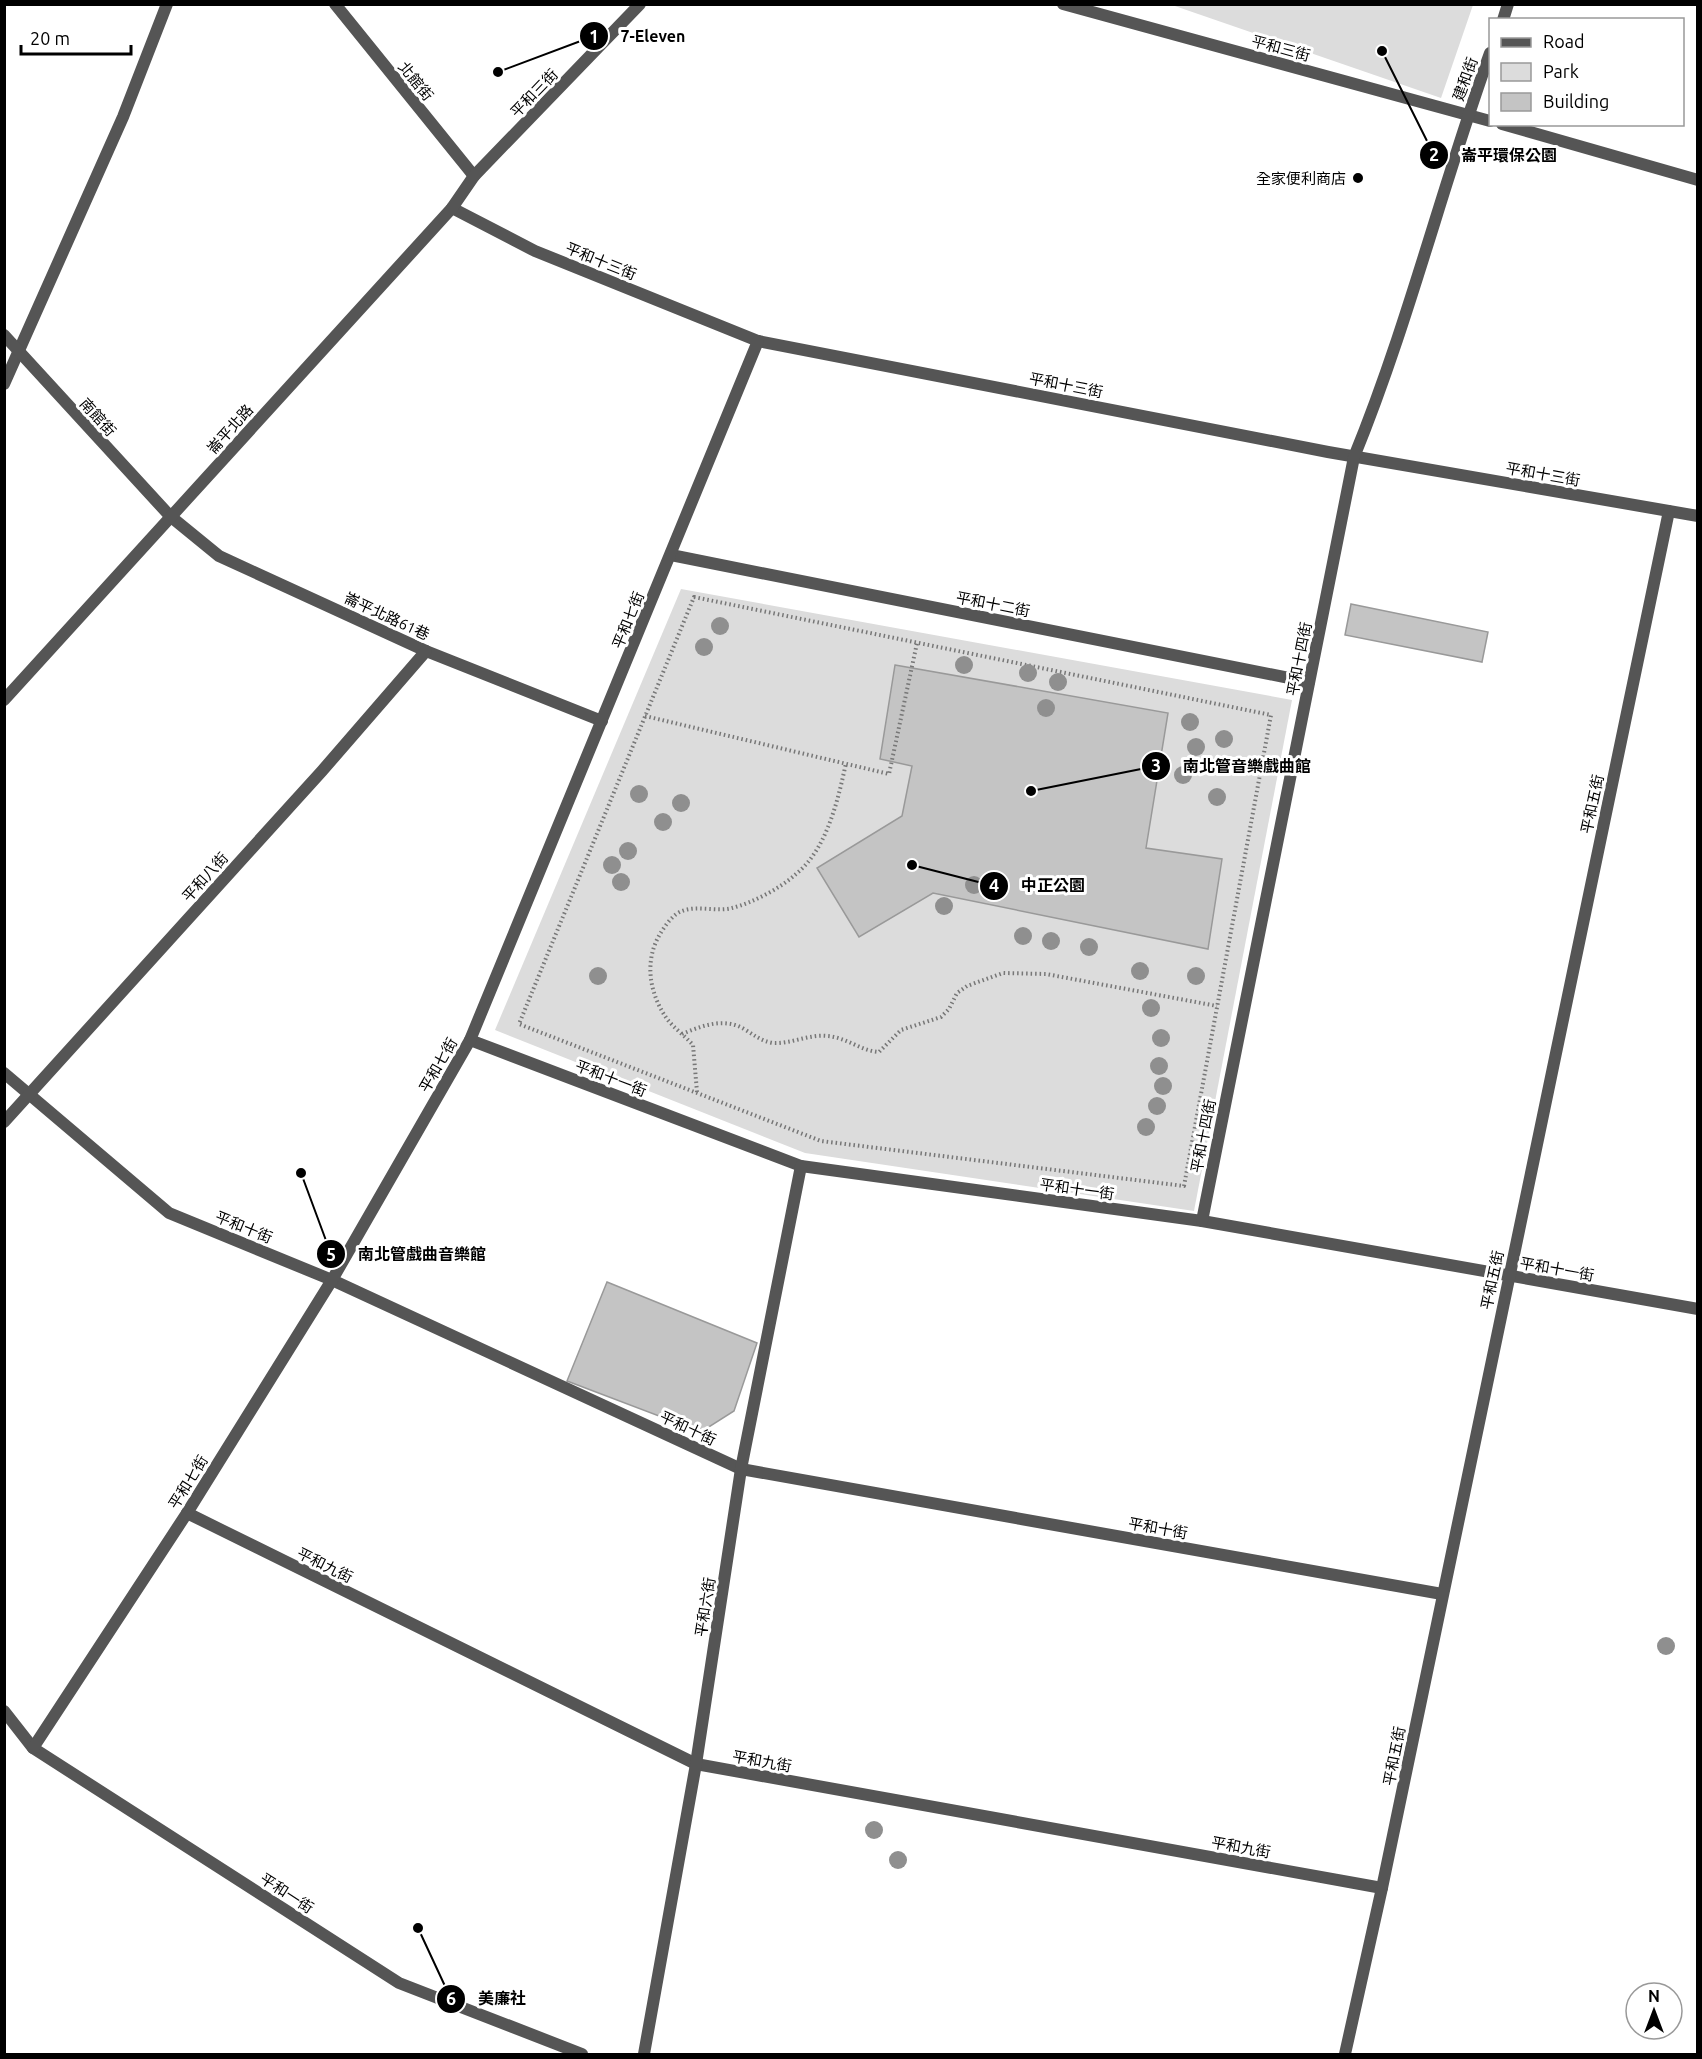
<svg xmlns="http://www.w3.org/2000/svg" width="1702" height="2059" viewBox="0 0 1702 2059" font-family="Ubuntu,'Noto Sans TC',sans-serif">
  <style>
    .green { fill: #dcdcdc }
    .building { fill: #c4c4c4; stroke: #999; stroke-width: 1.5 }
    .lines { fill: none; stroke-linecap: round; stroke-linejoin: round }
    .path { stroke: #777; stroke-width: 4; stroke-dasharray: 1.5 3; stroke-linecap: butt }
    .service { stroke: #555; stroke-width: 12 }
    .minor { stroke: #555; stroke-width: 12 }
    .tree { fill: #8f8f8f }
    .poi-dot { fill: #000; stroke: #fff; stroke-width: 2 }
    .labels { text-anchor: middle; dominant-baseline: central; stroke-width: 6; stroke-linejoin: round; paint-order: stroke }
    .street-label { font-size: 15px; fill: #000; stroke: #fff }
    .poi-label { font-size: 15px; fill: #000; stroke: #fff; text-anchor: end }
    .leader { fill: none; stroke: #000; stroke-width: 2 }
    .callout-dot { fill: #000; stroke: #fff; stroke-width: 2 }
    .mark-label { font-size: 18px; text-anchor: middle; font-weight: bold; fill: #fff }
    .callout-label { font-size: 16px; text-anchor: middle; font-weight: bold; fill: #000; stroke: #fff; stroke-width: 6; stroke-linejoin: round; paint-order: stroke }
  </style>
  <rect width="100%" height="100%" fill="#fff"/>
  <g class="green">
    <polygon points="1172,5 1473,4 1473,5 1441,98"/>
    <polygon points="681,589 1292,700 1194,1211 805,1153 495,1030"/>
  </g>
  <g class="building">
    <polygon points="1351,604 1488,632 1482,662 1345,635"/>
    <polygon points="895,665 1168,713 1146,848 1222,859 1208,949 933,893 859,937 817,868 902,816 912,766 880,759"/>
    <polygon points="607,1282 757,1343 734,1411 701,1432 567,1381"/>
  </g>
  <g class="lines">
    <g class="path">
      <polygon points="694,597 1271,715 1184,1186 821,1141 519,1024"/>
      <polyline points="645,716 889,774 917,643"/>
      <path d="M682 1034C701 1026 724 1017 744 1029 754 1035 761 1041 773 1043 791 1044 809 1034 827 1036 846 1037 861 1051 879 1052L901 1030 941 1017 949 1009 957 993 967 986 1003 973 1046 974 1217 1006"/>
      <path d="M697 1092 693 1045C685 1036 674 1028 667 1019 649 993 644 961 660 934 665 926 673 914 682 911 697 905 717 912 732 908 752 903 781 888 796 874 827 849 838 800 846 763"/>
    </g>
    <g class="service">
      <polyline points="4,384 123,117 167,4"/>
      <polyline points="4,1073 169,1213 332,1280"/>
    </g>
    <g class="minor">
      <polyline points="335,4 474,176"/>
      <polyline points="1063,4 1490,121"/>
      <polyline points="1503,20 1508,4"/>
      <polyline points="1502,124 1698,180"/>
      <polyline points="452,208 535,251 758,341 1328,452 1698,516"/>
      <polyline points="4,335 170,516 219,556 426,651 602,721"/>
      <polyline points="671,555 1309,682"/>
      <polyline points="4,700 452,208 474,176 640,4"/>
      <polyline points="470,1040 801,1166 1202,1221 1698,1309"/>
      <polyline points="4,1122 322,771 426,651"/>
      <path d="M1202 1221 1354 457C1408 325 1442 186 1490 53"/>
      <polyline points="332,1280 741,1469 1442,1594"/>
      <polyline points="187,1513 696,1764 1382,1888"/>
      <polyline points="4,1711 33,1748 399,1983 582,2054"/>
      <polyline points="33,1748 187,1513 332,1280 470,1040 758,341"/>
      <polyline points="644,2054 696,1764 741,1469 801,1166"/>
      <polyline points="1345,2054 1382,1888 1669,511"/>
    </g>
  </g>
  <g class="tree">
    <circle cx="720" cy="626" r="9"/>
    <circle cx="704" cy="647" r="9"/>
    <circle cx="964" cy="665" r="9"/>
    <circle cx="1028" cy="673" r="9"/>
    <circle cx="1058" cy="682" r="9"/>
    <circle cx="1046" cy="708" r="9"/>
    <circle cx="1190" cy="722" r="9"/>
    <circle cx="1224" cy="739" r="9"/>
    <circle cx="1196" cy="747" r="9"/>
    <circle cx="1183" cy="775" r="9"/>
    <circle cx="639" cy="794" r="9"/>
    <circle cx="1217" cy="797" r="9"/>
    <circle cx="681" cy="803" r="9"/>
    <circle cx="663" cy="822" r="9"/>
    <circle cx="628" cy="851" r="9"/>
    <circle cx="612" cy="865" r="9"/>
    <circle cx="621" cy="882" r="9"/>
    <circle cx="974" cy="885" r="9"/>
    <circle cx="944" cy="906" r="9"/>
    <circle cx="1023" cy="936" r="9"/>
    <circle cx="1051" cy="941" r="9"/>
    <circle cx="1089" cy="947" r="9"/>
    <circle cx="1140" cy="971" r="9"/>
    <circle cx="598" cy="976" r="9"/>
    <circle cx="1196" cy="976" r="9"/>
    <circle cx="1151" cy="1008" r="9"/>
    <circle cx="1161" cy="1038" r="9"/>
    <circle cx="1159" cy="1066" r="9"/>
    <circle cx="1163" cy="1086" r="9"/>
    <circle cx="1157" cy="1106" r="9"/>
    <circle cx="1146" cy="1127" r="9"/>
    <circle cx="1666" cy="1646" r="9"/>
    <circle cx="874" cy="1830" r="9"/>
    <circle cx="898" cy="1860" r="9"/>
  </g>
  <circle class="poi-dot" cx="1358" cy="178" r="6"/>
  <g class="labels">
    <g class="street-label">
      <text transform="translate(1281 48) rotate(15)">平和三街</text>
      <text transform="translate(1465 79) rotate(-70)">建和街</text>
      <text transform="translate(416 81) rotate(51)">北館街</text>
      <text transform="translate(534 93) rotate(-46)">平和三街</text>
      <text transform="translate(601 261) rotate(22)">平和十三街</text>
      <text transform="translate(1066 385) rotate(11)">平和十三街</text>
      <text transform="translate(98 417) rotate(48)">南館街</text>
      <text transform="translate(230 429) rotate(-48)">崙平北路</text>
      <text transform="translate(1543 474) rotate(10)">平和十三街</text>
      <text transform="translate(993 604) rotate(11)">平和十二街</text>
      <text transform="translate(387 616) rotate(25)">崙平北路61巷</text>
      <text transform="translate(628 620) rotate(-68)">平和七街</text>
      <text transform="translate(1299 659) rotate(-79)">平和十四街</text>
      <text transform="translate(1592 804) rotate(-78)">平和五街</text>
      <text transform="translate(205 877) rotate(-48)">平和八街</text>
      <text transform="translate(438 1065) rotate(-60)">平和七街</text>
      <text transform="translate(611 1078) rotate(21)">平和十一街</text>
      <text transform="translate(1203 1136) rotate(-79)">平和十四街</text>
      <text transform="translate(1077 1189) rotate(8)">平和十一街</text>
      <text transform="translate(244 1227) rotate(22)">平和十街</text>
      <text transform="translate(1557 1269) rotate(10)">平和十一街</text>
      <text transform="translate(1492 1280) rotate(-78)">平和五街</text>
      <text transform="translate(688 1428) rotate(25)">平和十街</text>
      <text transform="translate(188 1482) rotate(-58)">平和七街</text>
      <text transform="translate(1158 1528) rotate(10)">平和十街</text>
      <text transform="translate(325 1565) rotate(26)">平和九街</text>
      <text transform="translate(705 1607) rotate(-81)">平和六街</text>
      <text transform="translate(1394 1756) rotate(-79)">平和五街</text>
      <text transform="translate(762 1761) rotate(10)">平和九街</text>
      <text transform="translate(1241 1847) rotate(10)">平和九街</text>
      <text transform="translate(287 1893) rotate(33)">平和一街</text>
    </g>
    <g class="poi-label">
      <text x="1346" y="178">全家便利商店</text>
    </g>
  </g>
  <path class="leader" d="M498 72L594 36M1382 51L1434 155M1031 791L1156 766M912 865L994 886M301 1173L331 1254M418 1928L451 1999"/>
  <g class="callout-dot">
    <circle cx="498" cy="72" r="6"/>
    <circle cx="1382" cy="51" r="6"/>
    <circle cx="1031" cy="791" r="6"/>
    <circle cx="912" cy="865" r="6"/>
    <circle cx="301" cy="1173" r="6"/>
    <circle cx="418" cy="1928" r="6"/>
    <circle cx="594" cy="36" r="15"/>
    <circle cx="1434" cy="155" r="15"/>
    <circle cx="1156" cy="766" r="15"/>
    <circle cx="994" cy="886" r="15"/>
    <circle cx="331" cy="1254" r="15"/>
    <circle cx="451" cy="1999" r="15"/>
  </g>
  <g class="mark-label">
    <text x="594" y="43">1</text>
    <text x="1434" y="161">2</text>
    <text x="1156" y="772">3</text>
    <text x="994" y="892">4</text>
    <text x="331" y="1261">5</text>
    <text x="451" y="2005">6</text>
  </g>
  <g class="callout-label">
    <text x="653" y="42">7-Eleven</text>
    <text x="1509" y="161">崙平環保公園</text>
    <text x="1247" y="772">南北管音樂戲曲館</text>
    <text x="1053" y="891">中正公園</text>
    <text x="422" y="1260">南北管戲曲音樂館</text>
    <text x="502" y="2004">美廉社</text>
  </g>
  <rect width="1702" height="2059" fill="none" stroke="#000000" stroke-width="12"/>
  <rect x="1489" y="18" width="195" height="108" fill="#ffffff" stroke="#999999" stroke-width="1.5"/>
  <rect x="1501" y="38" width="30" height="9" fill="#555555" stroke="#999999" stroke-width="1.5"/>
  <text x="1543" y="48" font-size="18" fill="#000000">Road</text>
  <rect x="1501" y="63" width="30" height="18" fill="#dcdcdc" stroke="#999999" stroke-width="1.5"/>
  <text x="1543" y="78" font-size="18" fill="#000000">Park</text>
  <rect x="1501" y="93" width="30" height="18" fill="#c4c4c4" stroke="#999999" stroke-width="1.5"/>
  <text x="1543" y="108" font-size="18" fill="#000000">Building</text>
  <g transform="translate(1654 2011)"><circle r="28" fill="#ffffff" stroke="#999999" stroke-width="1.5"/>
  <path d="M0-4.5L10 22L0 15L-10 22Z" fill="#000000"/>
  <text y="-9" font-size="16" font-weight="bold" text-anchor="middle" fill="#000000">N</text>
  </g>
  <path d="M21 45v9h110v-9" fill="none" stroke="#000000" stroke-width="3"/>
  <text x="30" y="45" font-size="18" fill="#000000" stroke="#ffffff" stroke-width="4.5" paint-order="stroke">20 m</text>
</svg>
